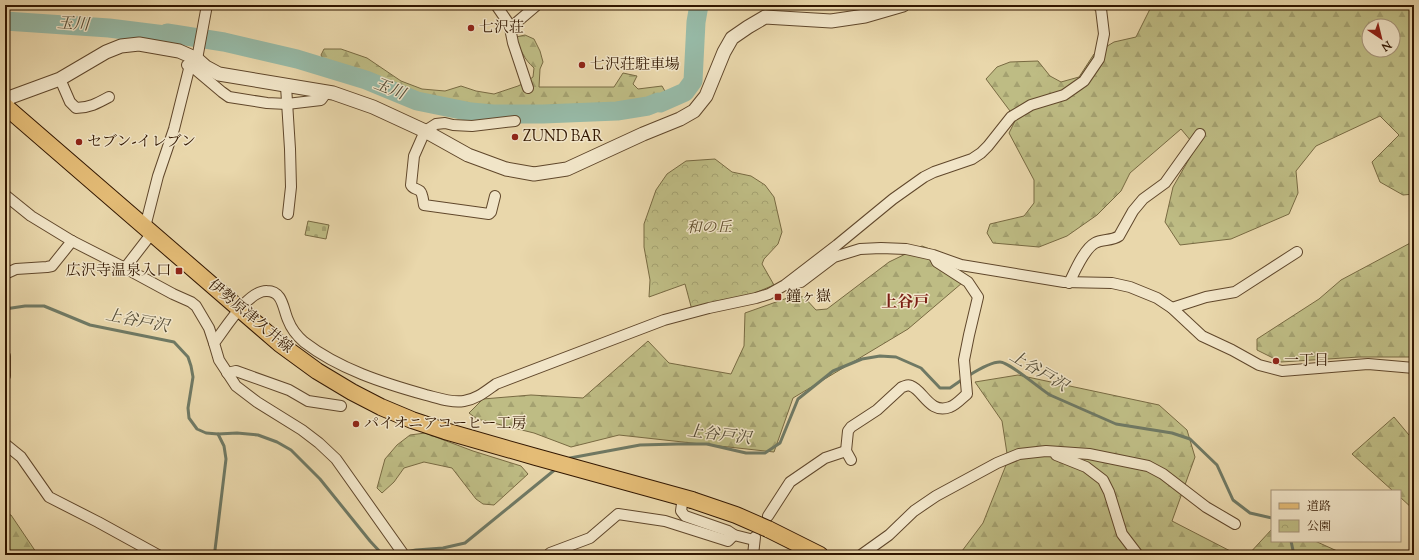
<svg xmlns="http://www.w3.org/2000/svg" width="1419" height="560" viewBox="0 0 1419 560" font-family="'Sorts Mill Goudy','Noto Serif JP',serif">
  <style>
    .forest { fill: url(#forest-firs); stroke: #786a42; fill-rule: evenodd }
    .cemetery { fill: url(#cemetery-stones); stroke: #786a42 }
    .park { fill: url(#park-crowns); stroke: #786a42 }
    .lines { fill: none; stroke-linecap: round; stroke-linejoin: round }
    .stream { stroke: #6f7964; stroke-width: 3 }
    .river { stroke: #97baa7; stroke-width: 19 }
    .minor-casing { stroke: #60472b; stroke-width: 12 }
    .tertiary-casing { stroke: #60472b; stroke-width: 15 }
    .primary-casing { stroke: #321700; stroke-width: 18 }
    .minor { stroke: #f1e5c8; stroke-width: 10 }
    .tertiary { stroke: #f1e5c8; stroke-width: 13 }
    .primary { stroke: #e4bc76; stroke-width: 16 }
    .primary-bridge-casing { stroke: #321700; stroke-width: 18; stroke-linecap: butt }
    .primary-bridge { stroke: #e4bc76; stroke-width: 16 }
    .poi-dot { fill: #8f2418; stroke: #f1e5c8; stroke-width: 1.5 }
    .labels { text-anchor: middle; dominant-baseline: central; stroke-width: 3; stroke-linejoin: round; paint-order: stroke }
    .poi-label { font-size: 15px; fill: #321700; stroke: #f1e5c8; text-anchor: start }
    .park-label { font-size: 15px; font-style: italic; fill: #5c4928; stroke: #f1e5c8 }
    .street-label { font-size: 15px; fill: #321700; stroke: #f1e5c8 }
    .water-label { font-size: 16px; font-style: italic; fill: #504832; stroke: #f1e5c8 }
    .neighbourhood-label { font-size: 16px; font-weight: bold; fill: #7a1f14; stroke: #f1e5c8 }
  </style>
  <defs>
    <pattern id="forest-firs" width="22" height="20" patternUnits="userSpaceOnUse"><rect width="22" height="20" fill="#bebc84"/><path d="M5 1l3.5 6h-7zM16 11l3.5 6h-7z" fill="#a4a170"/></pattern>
    <pattern id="cemetery-stones" width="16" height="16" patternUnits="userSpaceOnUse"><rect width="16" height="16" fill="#bebc84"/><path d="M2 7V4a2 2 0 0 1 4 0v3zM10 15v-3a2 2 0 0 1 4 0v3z" fill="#a4a170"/></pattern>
    <pattern id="park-crowns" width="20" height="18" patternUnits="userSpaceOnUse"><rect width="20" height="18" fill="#bebc84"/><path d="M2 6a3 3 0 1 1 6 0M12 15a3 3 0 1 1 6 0" fill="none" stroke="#a4a170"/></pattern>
  </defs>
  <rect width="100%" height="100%" fill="#e9d7ab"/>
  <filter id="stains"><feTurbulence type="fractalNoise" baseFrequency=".005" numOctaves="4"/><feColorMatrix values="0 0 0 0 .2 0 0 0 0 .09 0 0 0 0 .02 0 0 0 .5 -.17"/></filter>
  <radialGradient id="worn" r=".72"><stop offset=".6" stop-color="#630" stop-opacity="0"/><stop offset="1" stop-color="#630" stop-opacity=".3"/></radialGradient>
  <g class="forest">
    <path d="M1152 5H1199L1201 6 1208 5H1414V194L1403 195 1380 182 1372 162 1399 135 1380 116 1316 146 1296 171 1298 193 1289 214 1231 239 1180 245 1165 222 1173 187 1196 147 1181 129 1130 173 1121 191 1097 215 1067 236 1039 247 993 243 987 233 990 224 1024 216 1034 203V180L1009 133 1016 119 986 79 997 67 1010 62 1038 61 1050 76 1061 82 1079 77 1094 54 1114 42 1136 37ZM1369 26H1393V50H1369Z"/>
    <path d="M525 35 534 39 540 51 543 62 540 69 539 87H614L623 73 637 76 633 84 638 89 662 86 666 93 656 98 634 102 624 106 568 109 553 105 531 108 522 118C507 119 493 119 477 116L471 106 458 101 424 99 410 94 325 63 321 55 324 49H341L367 58 401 81 422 89 445 91 461 86 476 91 494 94 518 86 526 82 533 77 534 68C524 59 520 50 516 37Z"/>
    <polygon points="1414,241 1414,357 1359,357 1281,362 1257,350 1257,339 1319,299 1341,280"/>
    <polygon points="922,246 958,260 962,283 908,329 793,398 774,452 619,435 571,447 534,433 477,419 469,413 483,399 531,395 583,398 648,341 669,363 731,374 744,346 745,313 793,296 804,297 816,310 827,309 889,262"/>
    <polygon points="1018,375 1159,405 1187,430 1195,457 1172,521 1238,555 958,555 962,551 983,523 1008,460 1002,421 975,382"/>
    <polygon points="1394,417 1414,441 1414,510 1400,497 1400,491 1393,491 1352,454"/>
    <polygon points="425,433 473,451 521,466 528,474 494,505 483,504 476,499 452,468 424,462 404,468 394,482 382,493 377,488 385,459 397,445 410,435"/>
    <polygon points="5,514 11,515 38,555 5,555"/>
    <polygon points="1272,529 1272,541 1315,541 1346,555 1248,555"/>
  </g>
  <polygon class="cemetery" points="308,221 329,225 326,239 305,235"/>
  <polygon class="park" points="715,159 732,172 751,176 765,185 774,197 782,232 778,244 764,259 762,264 774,285 743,298 692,310 685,284 649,297 650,280 644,247 644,224 656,190 667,174 686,161"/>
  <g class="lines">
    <g class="stream">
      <polyline points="5,309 25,306 44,306 90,325 174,342 188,357 191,366 193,377 188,408 189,418 197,429 206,433 218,434 237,433 258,435 277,442 291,450 320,479 370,541 382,554 385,555"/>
      <path d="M968 376C976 371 990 362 1000 362 1009 362 1039 388 1050 395L1116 424 1172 433 1190 439 1217 465 1233 500 1250 513 1272 518"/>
      <polyline points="568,460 570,458 640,445 678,444 707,444 746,453 765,453 780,443 798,399 833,371 862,359 880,356 896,357 921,368 940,388 950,388 963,379"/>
      <polyline points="1291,541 1294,555"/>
      <polyline points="215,550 226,459 224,446 218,434"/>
      <polyline points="388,555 416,550 443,548 465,543 557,468"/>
    </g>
    <polyline class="river" points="5,21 109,28 165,35 167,33 224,42 297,59 366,80 417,101 471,112 493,114 543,114 617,111 648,106 658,102 660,103 685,92 693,81 696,22 699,5"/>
    <g class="minor-casing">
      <g id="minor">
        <polyline points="496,5 507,21 510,28 513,43 528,88"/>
        <polyline points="510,28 537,5"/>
        <polyline points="187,65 190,65 222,92 229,97 267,103 287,104 321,100 327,92"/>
        <path d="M60 79 70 102 76 108C89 108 98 103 109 97"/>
        <polyline points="286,86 290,149 291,187 288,214"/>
        <polyline points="5,195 31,216 72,241 125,268 173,294 191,302 196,306 209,328 214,343"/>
        <path d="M495 196 491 212 489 214 424 205C423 201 423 194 420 191 416 188 413 189 411 185L414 156 425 131 436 124 445 123 453 125 472 126 515 121"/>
        <polyline points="145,227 158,176 174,129 190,65 197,59 207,5"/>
        <polyline points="125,268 152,233"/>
        <polyline points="5,274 16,269 47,267 52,266 72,241"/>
        <path d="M1069 283C1075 271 1084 249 1095 243 1102 239 1112 241 1119 236L1133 211 1143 199 1165 183 1200 134"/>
        <polyline points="787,285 801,282 834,257 860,249 881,248 906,249 933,255 961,265 1064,282 1112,283 1130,287 1157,298 1172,308 1202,336 1232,350 1259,365 1282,371 1368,364 1414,368"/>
        <polyline points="1172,308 1206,297 1235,292 1297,252"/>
        <polyline points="5,356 5,376"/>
        <polyline points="227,373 236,371 289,390 308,401 341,406"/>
        <polyline points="5,444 21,457 49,497 98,522 158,555"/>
        <polyline points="1056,455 1086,467 1103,480 1109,492 1122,534 1138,555"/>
        <path d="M851 460 846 451 848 431 851 427 877 410 902 387C906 386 908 384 911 386 923 390 930 415 950 407 956 405 962 398 967 394L964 360 969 335 978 297 968 282 937 262 934 256"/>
        <polyline points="683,497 681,511 685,516 728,531 734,535 754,540"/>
        <polyline points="768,516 790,482 825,458 846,451"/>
        <path d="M404 555 336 459 319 443 302 430 257 402 236 386 219 360 214 343C225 329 248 290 267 291 283 291 283 309 288 320 291 328 297 336 304 342 339 369 383 383 426 395 438 398 451 403 464 401 477 399 486 391 496 384L664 320 709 308 756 298 769 294 785 285 837 245 893 199 924 177 934 172 972 159 981 153 988 146 1011 117 1031 105 1064 95 1084 81 1099 59 1104 34 1101 9 1098 5"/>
        <polyline points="549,555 550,553 590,538 618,514 665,521 728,541 734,535"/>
        <polyline points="753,555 755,537"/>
        <polyline points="861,555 889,535 914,511 936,496 997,463 1019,454 1046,451 1089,454 1148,466 1163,474 1206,507 1235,524"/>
      </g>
    </g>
    <g class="tertiary-casing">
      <polyline id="tertiary" points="5,102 11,97 60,79 106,52 121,46 139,44 179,51 197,59 206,67 219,74 333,93 373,107 425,131 468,155 506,169 534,174 567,169 643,134 680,119 694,111 706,96 724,52 732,38 748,27 765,17 831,21 865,16 903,5"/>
    </g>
    <g class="primary-casing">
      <g id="primary">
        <polyline points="5,106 280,344 317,371 352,392 381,407 412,420 445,431 536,457 692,500"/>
        <polyline points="768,529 820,555"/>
      </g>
    </g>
    <use href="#minor" class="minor"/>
    <use href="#tertiary" class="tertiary"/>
    <use href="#primary" class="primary"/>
    <g class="primary-bridge-casing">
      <polyline id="primary-bridge" points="692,500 736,515 768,529"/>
    </g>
    <use href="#primary-bridge" class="primary-bridge"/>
  </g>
  <g class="poi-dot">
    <circle cx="471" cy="28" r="4"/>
    <circle cx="582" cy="65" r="4"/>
    <circle cx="515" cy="137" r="4"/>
    <circle cx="79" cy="142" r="4"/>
    <rect x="175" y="267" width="8" height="8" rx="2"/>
    <rect x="774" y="293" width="8" height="8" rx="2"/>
    <circle cx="1276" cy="361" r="4"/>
    <circle cx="356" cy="424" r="4"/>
  </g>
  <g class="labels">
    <g class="poi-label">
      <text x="479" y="28">七沢荘</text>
      <text x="590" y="65">七沢荘駐車場</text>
      <text x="523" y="137">ZUND BAR</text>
      <text x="87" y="142">セブン-イレブン</text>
      <text x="171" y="271" text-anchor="end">広沢寺温泉入口</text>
      <text x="786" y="297">鐘ヶ嶽</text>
      <text x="1284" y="361">一丁目</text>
      <text x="364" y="424">パイオニアコーヒー工房</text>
    </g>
    <g class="park-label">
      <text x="709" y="228">和の丘</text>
    </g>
    <g class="street-label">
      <text transform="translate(250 317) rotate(40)">伊勢原津久井線</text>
    </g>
    <g class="water-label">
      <text transform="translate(73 25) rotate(4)">玉川</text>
      <text transform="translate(389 90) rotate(22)">玉川</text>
      <text transform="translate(137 322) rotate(11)">上谷戸沢</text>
      <text transform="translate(1038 372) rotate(31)">上谷戸沢</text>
      <text transform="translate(719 436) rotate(7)">上谷戸沢</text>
    </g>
    <g class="neighbourhood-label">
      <text x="905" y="303">上谷戸</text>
    </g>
  </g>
  <rect width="1419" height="560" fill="none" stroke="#e9d7ab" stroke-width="20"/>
  <rect x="6" y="6" width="1407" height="548" fill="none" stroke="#321700" stroke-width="2"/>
  <rect x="10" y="10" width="1399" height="540" fill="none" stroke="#321700"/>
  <rect x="1271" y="490" width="130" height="52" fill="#f1e5c8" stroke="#a59378"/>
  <rect x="1279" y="503" width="20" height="6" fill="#e4bc76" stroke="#a59378"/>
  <text x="1307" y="510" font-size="12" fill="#321700">道路</text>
  <rect x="1279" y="520" width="20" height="12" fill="url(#park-crowns)" stroke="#a59378"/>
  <text x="1307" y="530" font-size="12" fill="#321700">公園</text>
  <g transform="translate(1381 38) rotate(145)"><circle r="19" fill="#f1e5c8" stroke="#a59378"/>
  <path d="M0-3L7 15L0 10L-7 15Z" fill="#8f2418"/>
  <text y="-6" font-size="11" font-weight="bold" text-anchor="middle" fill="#321700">N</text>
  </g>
  <rect width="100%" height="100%" filter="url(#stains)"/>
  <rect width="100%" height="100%" fill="url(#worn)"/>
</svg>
